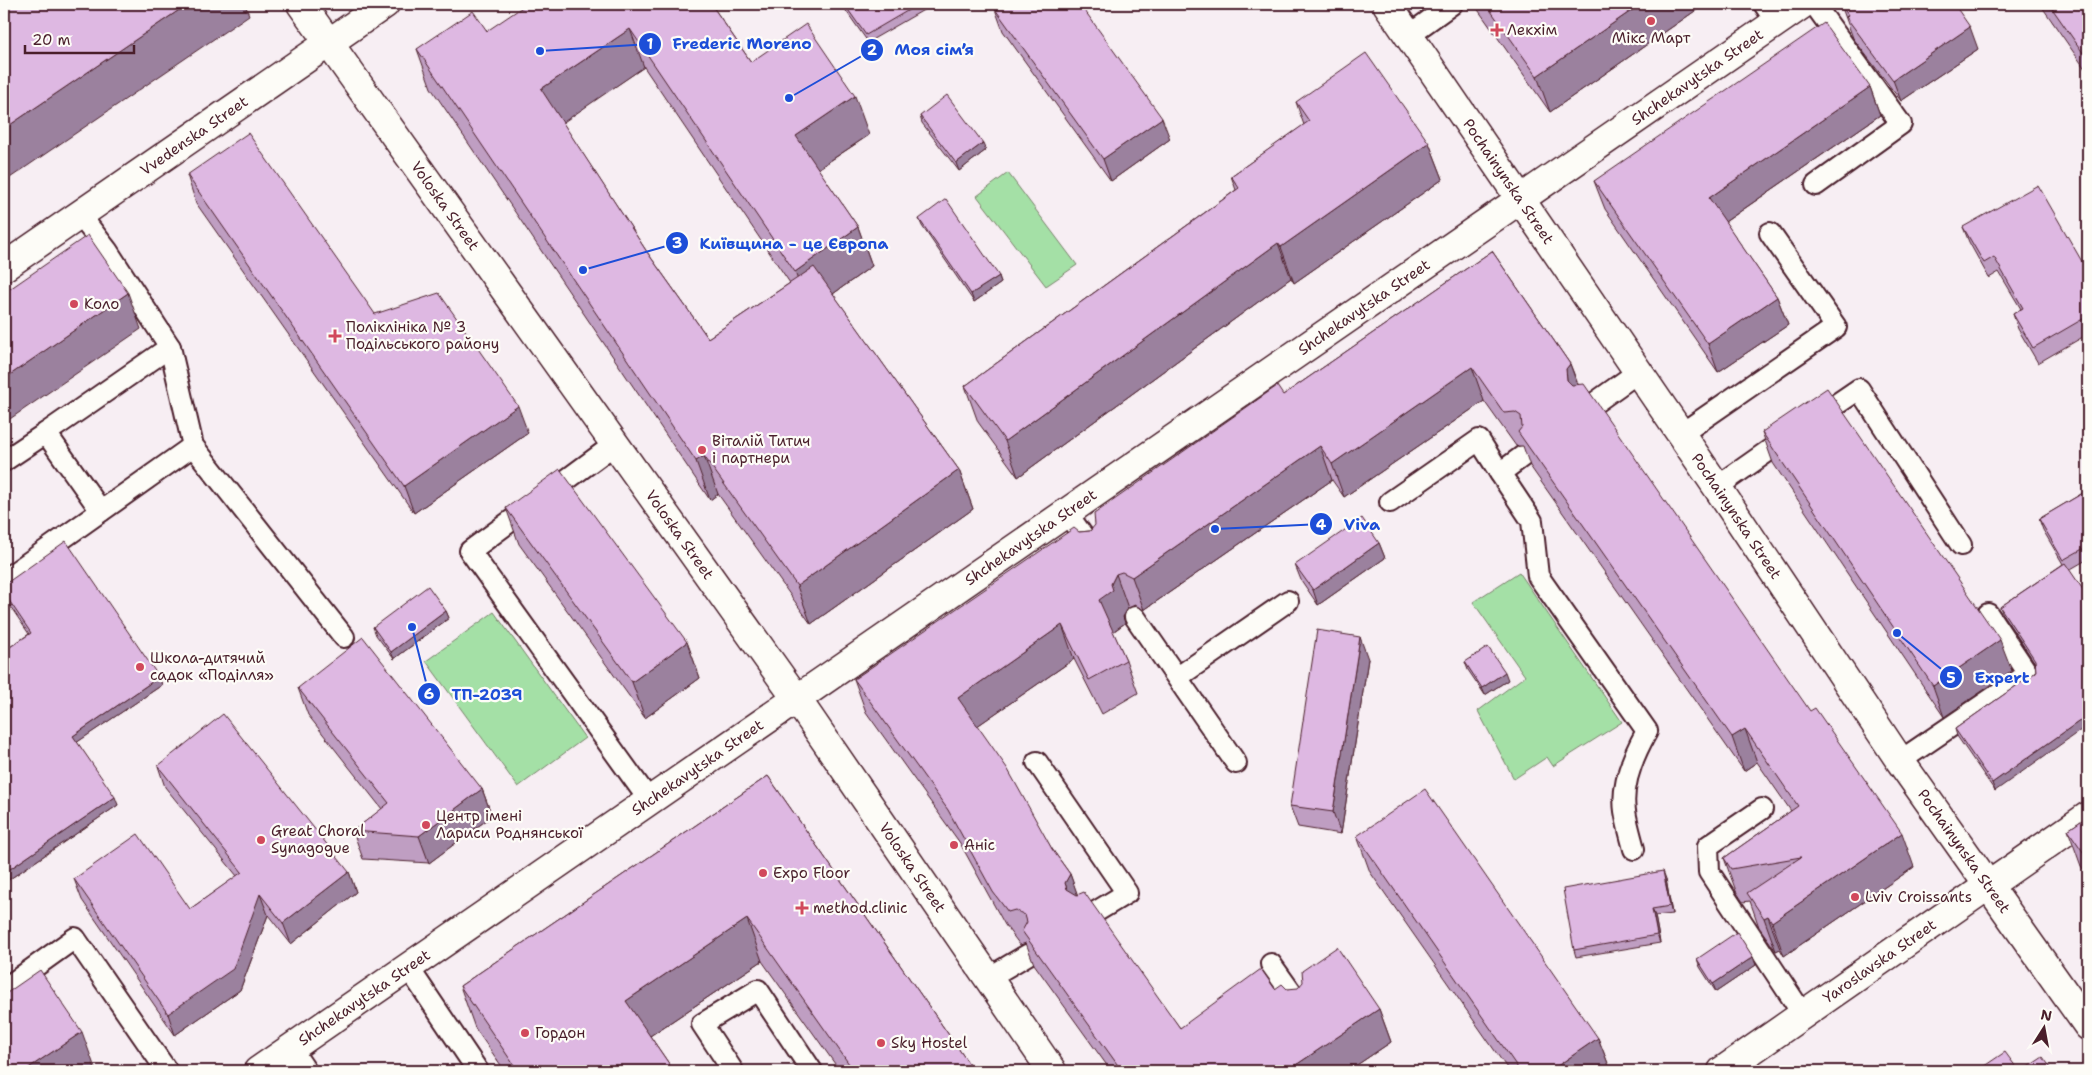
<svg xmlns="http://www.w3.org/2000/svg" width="2092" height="1075" viewBox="0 0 2092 1075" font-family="'Shantell Sans',sans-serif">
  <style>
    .green { fill: #a4e0a6; stroke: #778068 }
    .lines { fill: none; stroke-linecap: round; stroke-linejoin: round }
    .service-casing { stroke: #4a1f2b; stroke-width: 24 }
    .minor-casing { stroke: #4a1f2b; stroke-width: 31 }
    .service { stroke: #fdfcf7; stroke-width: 20 }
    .minor { stroke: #fdfcf7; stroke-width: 28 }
    .wall { fill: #bf9ec2; stroke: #4a1f2b; fill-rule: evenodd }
    .shaded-wall { fill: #9b819e; stroke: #4a1f2b }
    .building { fill: #deb8e2; stroke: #4a1f2b }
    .poi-dot { fill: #d1495b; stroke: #fdfcf7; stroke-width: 2 }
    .labels { text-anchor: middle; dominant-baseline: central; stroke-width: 4.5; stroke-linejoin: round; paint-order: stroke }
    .poi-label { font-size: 15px; fill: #4a1f2b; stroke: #fdfcf7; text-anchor: start }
    .street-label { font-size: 15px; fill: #4a1f2b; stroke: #fdfcf7 }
    .leader { fill: none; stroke: #1d4ed8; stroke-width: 2 }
    .callout-dot { fill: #1d4ed8; stroke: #fdfcf7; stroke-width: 2 }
    .mark-label { font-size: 15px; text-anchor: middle; font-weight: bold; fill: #fff }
    .callout-label { font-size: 16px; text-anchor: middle; font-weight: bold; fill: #1d4ed8; stroke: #fdfcf7; stroke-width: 4.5; stroke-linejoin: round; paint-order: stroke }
  </style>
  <rect width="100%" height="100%" fill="#f7eef3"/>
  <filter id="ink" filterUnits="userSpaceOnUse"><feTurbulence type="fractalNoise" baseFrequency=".02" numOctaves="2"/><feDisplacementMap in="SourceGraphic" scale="10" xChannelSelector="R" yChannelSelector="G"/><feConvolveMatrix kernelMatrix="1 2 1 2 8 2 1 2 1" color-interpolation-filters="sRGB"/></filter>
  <g filter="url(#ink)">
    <g class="green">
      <polygon points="1008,173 1077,265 1046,286 977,196"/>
      <polygon points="1519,572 1622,722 1553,766 1547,757 1514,779 1478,711 1525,676 1473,602"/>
      <polygon points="494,612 585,738 518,787 426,661"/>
    </g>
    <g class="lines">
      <g class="service-casing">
        <g id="service">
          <polyline points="1764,4 1776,22"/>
          <polyline points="1814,4 1901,124 1816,185"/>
          <polyline points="1409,35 1452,4"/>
          <polyline points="80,215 107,250 170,347 193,446 344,637"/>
          <polyline points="1589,407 1638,372"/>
          <polyline points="1815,419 1859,389 1961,545"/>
          <polyline points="46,433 170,347"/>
          <polyline points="1681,434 1836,327 1770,233"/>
          <polyline points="615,444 470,551 649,800"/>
          <path d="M1523 456 1500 473 1532 521 1538 576 1647 731C1634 754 1621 784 1625 811 1627 824 1631 837 1634 849"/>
          <polyline points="4,461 46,433 101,511"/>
          <polyline points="1717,487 1791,435"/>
          <polyline points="1390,502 1479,440 1500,473"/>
          <polyline points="1066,512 1095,553"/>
          <polyline points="4,580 193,446"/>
          <polyline points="1135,617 1236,763"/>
          <polyline points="1178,677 1288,601"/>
          <polyline points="1900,761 2028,674 1988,614"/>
          <polyline points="1037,762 1127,893 1089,916"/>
          <polyline points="1762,809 1708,846 1709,872 1804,1016"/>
          <polyline points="1271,964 1303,1009"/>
          <polyline points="408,967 478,1071"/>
          <polyline points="988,978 1027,955"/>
          <polyline points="4,989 75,938 167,1071"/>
          <polyline points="291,1049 306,1071"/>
          <polyline points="733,1071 702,1024 758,990 812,1071"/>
        </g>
      </g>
      <g class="minor-casing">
        <g id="minor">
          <path id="s1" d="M301 4 796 698 1052 1071"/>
          <path id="s2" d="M1387 4 1717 487 1900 761 2088 1026"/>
          <path id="s3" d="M4 267 385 4"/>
          <path id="s4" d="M258 1071 1803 4"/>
          <path id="s5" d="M1722 1071 2088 816"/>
        </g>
      </g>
      <use href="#service" class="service"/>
      <use href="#minor" class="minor"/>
    </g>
    <g class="wall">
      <path d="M711 4 751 62 869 135 818 169 858 227 872 266 833 294 959 470 973 509 811 624 718 494 710 500 431 88 417 49 487 31ZM644 67 790 283 708 338 647 252 562 122Z"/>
      <polygon points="843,4 934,4 868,42 844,8"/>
      <polygon points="1474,4 1705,4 1550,112"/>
      <polygon points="2040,4 2088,4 2088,73"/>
      <polygon points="1841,5 1978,49 1901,101 1853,38"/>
      <polygon points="995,9 1170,139 1111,181 1003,31"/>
      <polygon points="1870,87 1880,115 1725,222 1777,297 1788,325 1718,372 1605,209 1594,181"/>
      <polygon points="1296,102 1429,143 1443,179 1294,283 1291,278 1018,477 978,422 965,386 1236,190 1231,176 1304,125"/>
      <polygon points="920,116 986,150 959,171 922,123"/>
      <polygon points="187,175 375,314 528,433 414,513 196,203"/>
      <polygon points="919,219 999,276 1001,283 974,302 922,226"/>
      <polygon points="1963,227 2088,272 2088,334 2038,363 2018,329 2013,314 2021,309 1999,272 1989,278 1969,242"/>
      <polygon points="1492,251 1570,364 1578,384 1914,867 1784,956 1780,949 1776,951 1759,927 1750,901 1743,902 1736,891 1724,858 1791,811 1757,762 1744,771 1530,466 1523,446 1516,446 1484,401 1344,497 1332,480 1144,610 1135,605 1128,608 1123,617 1125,623 1113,632 1126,660 1138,693 1102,714 1074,659 977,726 1052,849 1070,874 1077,894 1180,1028 1275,989 1287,989 1379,1009 1391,1042 1348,1071 1111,1071 1034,964 1026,943 1020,945 1005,925 960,843 866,712 854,679 1079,532 1090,531 1283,395"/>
      <polygon points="1762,432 2012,671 1944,717 1773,463"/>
      <polygon points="2088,490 2088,559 2069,570 2088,597 1995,791 1957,736 1955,729 2036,672 2035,663 2003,615 2000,607 2063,564 2043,530 2039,519"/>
      <polygon points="506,508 687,642 700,678 645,718 519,544"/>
      <polygon points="1379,543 1385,558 1318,605 1301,580 1295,565"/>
      <polygon points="4,583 159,677 162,685 77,742 118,805 4,883 4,651 29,634 4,597"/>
      <polygon points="446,611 449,618 394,659 376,635 373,627"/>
      <polygon points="1368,659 1341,834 1298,827 1290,806"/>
      <polygon points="1465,662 1508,680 1485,695 1468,670"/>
      <polygon points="298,688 482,789 492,816 429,863 363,859 353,831 382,809 308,715"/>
      <polygon points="158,766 349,872 356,892 291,944 268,915 240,990 175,1035 82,900 74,879 190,909 237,876 165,787"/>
      <polygon points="768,776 974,1071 840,1071 762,961 650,1036 674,1071 505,1071 475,1028 460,986"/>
      <polygon points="2088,816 2088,876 2081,866 2068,830"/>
      <polygon points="1357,836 1598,1038 1611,1071 1509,1071 1370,872"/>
      <polygon points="1666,879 1672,914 1655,916 1660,943 1576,957 1574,950"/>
      <polygon points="1753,957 1756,965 1716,992 1700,967 1697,959"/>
    </g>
    <g class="shaded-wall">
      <polygon points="188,4 245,4 249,15 4,182 4,129"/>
      <polygon points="1641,4 1705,4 1550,112 1537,76"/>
      <polygon points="1970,27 1978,49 1901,101 1893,80"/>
      <polygon points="630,29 644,67 555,128 541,89"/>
      <polygon points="1870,87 1880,115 1719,226 1709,198"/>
      <polygon points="855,96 869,135 810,174 796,136"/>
      <polygon points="1162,118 1170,139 1111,181 1103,159"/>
      <polygon points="983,143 986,150 959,171 956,163"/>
      <polygon points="1429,143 1443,179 1294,283 1281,247"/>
      <polygon points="858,227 872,266 809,311 795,272"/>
      <polygon points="1278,243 1291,278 1018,477 1005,441"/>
      <polygon points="999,276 1001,283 974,302 971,294"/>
      <polygon points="128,293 141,329 4,423 4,379"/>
      <polygon points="1777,297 1788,325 1718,372 1708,344"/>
      <polygon points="1570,364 1582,397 1567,380 1566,369"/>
      <polygon points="1472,367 1484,401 1344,497 1332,464"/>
      <polygon points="518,406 528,433 414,513 404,486"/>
      <polygon points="1320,446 1332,480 1144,610 1132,577"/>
      <polygon points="704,456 718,494 710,500 696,461"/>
      <polygon points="959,470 973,509 811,624 797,586"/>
      <polygon points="1379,543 1385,558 1318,605 1313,590"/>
      <polygon points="1116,574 1128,608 1123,617 1125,623 1111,633 1099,600 1111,584"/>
      <polygon points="446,611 449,618 394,659 391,652"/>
      <polygon points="1062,625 1074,659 970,731 958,698"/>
      <polygon points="1360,637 1368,659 1341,834 1333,812"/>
      <polygon points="2000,640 2012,671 1944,717 1933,686"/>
      <polygon points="687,642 700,678 645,718 632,682"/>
      <polygon points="1505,672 1508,680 1485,695 1482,688"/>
      <polygon points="159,677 162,685 76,743 73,736"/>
      <polygon points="2088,715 2088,725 1995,791 1992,783"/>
      <polygon points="1745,729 1757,762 1744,771 1732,737"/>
      <polygon points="482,789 492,816 429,863 419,836"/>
      <polygon points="115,797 118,805 4,883 4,873"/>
      <polygon points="1902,833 1914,867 1784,956 1772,922"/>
      <polygon points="1663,871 1666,879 1672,914 1670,906"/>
      <polygon points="349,872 356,892 291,944 283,923"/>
      <polygon points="1070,874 1082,907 1067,889 1065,883"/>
      <polygon points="260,894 268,915 240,990 175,1035 168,1014"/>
      <polygon points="1652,909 1655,916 1660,943 1657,935"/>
      <polygon points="1768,916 1780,949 1776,951 1764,918"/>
      <polygon points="747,919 762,961 641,1042 626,1001"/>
      <polygon points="1753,957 1756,965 1716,992 1713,984"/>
      <polygon points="1379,1009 1391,1042 1348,1071 1287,1071"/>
      <polygon points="82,1032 96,1071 24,1071"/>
      <polygon points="1598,1038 1611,1071 1550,1071"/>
    </g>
    <g class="building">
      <polygon points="4,4 188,4 4,129"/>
      <polygon points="527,4 711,4 751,62 806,24 855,96 796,136 858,227 795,272 630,29 541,89 647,252 708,338 814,267 959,470 797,586 704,456 696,461 417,49 473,11 487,31"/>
      <polygon points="844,4 919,4 866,35"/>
      <polygon points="1003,4 1080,4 1162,118 1103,159 995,9"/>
      <polygon points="1486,4 1641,4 1537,76"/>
      <polygon points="1843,4 1954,4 1970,27 1893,80 1846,17 1848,15 1841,5"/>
      <polygon points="2049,4 2088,4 2088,60"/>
      <polygon points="1824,23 1870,87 1709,198 1777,297 1708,344 1594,181"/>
      <polygon points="1366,53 1429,143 1281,247 1278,243 1005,441 965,386 1239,188 1231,176 1309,121 1296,102"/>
      <polygon points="947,95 983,143 956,163 920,116"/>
      <polygon points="248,133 375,314 439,293 518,406 404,486 187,175"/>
      <polygon points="2038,185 2088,272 2088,316 2033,348 2013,314 2023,308 1994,257 1984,263 1963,227"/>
      <polygon points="946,199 999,276 971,294 919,219"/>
      <polygon points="88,235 128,293 4,379 4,293"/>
      <polygon points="1492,251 1570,364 1566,369 1567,380 1572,385 1584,384 1810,711 1815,708 1902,833 1772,922 1768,916 1764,918 1747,893 1801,857 1731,869 1724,858 1798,806 1745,729 1732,737 1518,432 1522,427 1521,416 1515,412 1504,413 1472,367 1332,464 1320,446 1132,577 1122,572 1116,574 1111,584 1113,590 1099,600 1126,660 1089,680 1062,625 958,698 1007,768 1052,849 1070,874 1065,883 1067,889 1077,895 1084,892 1180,1028 1261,969 1275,989 1282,984 1287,989 1298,988 1303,982 1302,971 1337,947 1379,1009 1287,1071 1122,1071 1022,931 1027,922 1025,915 1015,910 1008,912 993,892 948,810 854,679 1074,528 1079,532 1090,531 1095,525 1094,514 1277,386 1283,395"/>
      <polygon points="1827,388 2000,640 1933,686 1762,432"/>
      <polygon points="560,469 687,642 632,682 506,508"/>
      <polygon points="2088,490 2088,546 2063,560 2039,519"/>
      <polygon points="1362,518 1379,543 1313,590 1295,565"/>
      <polygon points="66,541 159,677 73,736 115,797 4,873 4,651 31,633 4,593 4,583 8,582"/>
      <polygon points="2065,563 2088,597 2088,715 1992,783 1955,729 2036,672 2035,660 2000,607"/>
      <polygon points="428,586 446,611 391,652 373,627"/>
      <polygon points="1317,630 1360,637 1333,812 1290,806"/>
      <polygon points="363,637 482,789 419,836 353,831 389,803 298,688"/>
      <polygon points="1488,647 1505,672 1482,688 1465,662"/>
      <polygon points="223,714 349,872 283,923 260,894 233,969 168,1014 74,879 138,834 190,909 242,872 158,766"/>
      <polygon points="768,776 974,1071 854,1071 747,919 626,1001 674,1071 518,1071 460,986"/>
      <polygon points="1425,789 1598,1038 1550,1071 1520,1071 1357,836"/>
      <polygon points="2088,816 2088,859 2068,830"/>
      <polygon points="1663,871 1670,906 1652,909 1657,935 1574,950 1563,889"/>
      <polygon points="1737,932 1753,957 1713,984 1697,959"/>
      <polygon points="40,970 82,1032 24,1071 4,1071 4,995"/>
      <polygon points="2005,1052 2019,1071 1977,1071"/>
      <polygon points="2043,1057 2053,1071 2022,1071"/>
    </g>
  </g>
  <g class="poi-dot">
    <circle cx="1651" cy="21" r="5"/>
    <path d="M1494.5 22.5h5v5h5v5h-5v5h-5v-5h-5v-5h5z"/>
    <circle cx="74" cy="304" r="5"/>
    <path d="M332.5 328.5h5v5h5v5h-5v5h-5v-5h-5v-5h5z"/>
    <circle cx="702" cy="450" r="5"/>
    <circle cx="140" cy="667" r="5"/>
    <circle cx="426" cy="825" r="5"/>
    <circle cx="261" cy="840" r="5"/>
    <circle cx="954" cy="845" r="5"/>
    <circle cx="763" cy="873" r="5"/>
    <circle cx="1855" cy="897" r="5"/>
    <path d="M799.5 900.5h5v5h5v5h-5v5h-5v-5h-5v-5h5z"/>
    <circle cx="525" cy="1033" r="5"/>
    <circle cx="881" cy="1043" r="5"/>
  </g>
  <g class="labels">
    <g class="poi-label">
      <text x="1507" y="30">Лекхім</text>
      <text x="1651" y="38" text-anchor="middle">Мікс Март</text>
      <text x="84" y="304">Коло</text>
      <text x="346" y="327">Поліклініка № 3<tspan x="346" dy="17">Подільського району</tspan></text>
      <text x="712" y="441">Віталій Титич<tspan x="712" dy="17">і партнери</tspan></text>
      <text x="150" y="658">Школа-дитячий<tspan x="150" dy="17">садок «Поділля»</tspan></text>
      <text x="436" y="816">Центр імені<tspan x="436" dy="17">Лариси Роднянської</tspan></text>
      <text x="271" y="831">Great Choral<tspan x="271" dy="17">Synagogue</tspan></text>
      <text x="964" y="845">Аніс</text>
      <text x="773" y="873">Expo Floor</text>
      <text x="1865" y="897">Lviv Croissants</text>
      <text x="813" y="908">method.clinic</text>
      <text x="535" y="1033">Гордон</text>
      <text x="891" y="1043">Sky Hostel</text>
    </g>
    <g class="street-label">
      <text stroke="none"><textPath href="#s4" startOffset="1749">Shchekavytska Street</textPath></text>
      <text stroke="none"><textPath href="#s3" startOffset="231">Vvedenska Street</textPath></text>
      <text stroke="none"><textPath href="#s2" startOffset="215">Pochainynska Street</textPath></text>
      <text stroke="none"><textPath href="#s1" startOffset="248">Voloska Street</textPath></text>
      <text stroke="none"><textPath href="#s4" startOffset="1344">Shchekavytska Street</textPath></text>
      <text stroke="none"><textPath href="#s2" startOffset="620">Pochainynska Street</textPath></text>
      <text stroke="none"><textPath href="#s1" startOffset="652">Voloska Street</textPath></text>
      <text stroke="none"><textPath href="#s4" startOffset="939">Shchekavytska Street</textPath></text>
      <text stroke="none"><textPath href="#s4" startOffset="534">Shchekavytska Street</textPath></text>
      <text stroke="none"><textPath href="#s2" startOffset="1025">Pochainynska Street</textPath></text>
      <text stroke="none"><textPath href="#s1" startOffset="1058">Voloska Street</textPath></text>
      <text stroke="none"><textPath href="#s5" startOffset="192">Yaroslavska Street</textPath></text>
      <text stroke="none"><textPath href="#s4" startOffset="129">Shchekavytska Street</textPath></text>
    </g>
  </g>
  <path class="leader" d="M540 51L650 44M789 98L872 50M583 270L677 243M1215 529L1321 524M1897 633L1951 677M412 627L429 694"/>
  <g class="callout-dot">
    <circle cx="540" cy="51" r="5"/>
    <circle cx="789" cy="98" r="5"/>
    <circle cx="583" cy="270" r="5"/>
    <circle cx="1215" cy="529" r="5"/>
    <circle cx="1897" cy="633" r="5"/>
    <circle cx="412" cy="627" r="5"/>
    <circle cx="650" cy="44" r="12"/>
    <circle cx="872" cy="50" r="12"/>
    <circle cx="677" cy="243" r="12"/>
    <circle cx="1321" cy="524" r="12"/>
    <circle cx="1951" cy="677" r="12"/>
    <circle cx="429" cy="694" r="12"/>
  </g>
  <g class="mark-label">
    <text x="650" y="49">1</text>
    <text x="872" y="55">2</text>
    <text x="677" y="248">3</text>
    <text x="1321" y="530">4</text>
    <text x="1951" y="683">5</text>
    <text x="429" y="699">6</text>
  </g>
  <g class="callout-label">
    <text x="742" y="49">Frederic Moreno</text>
    <text x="934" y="55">Моя сім’я</text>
    <text x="794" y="249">Київщина - це Європа</text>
    <text x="1362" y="530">Viva</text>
    <text x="2002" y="683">Expert</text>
    <text x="487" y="700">ТП-2039</text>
  </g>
  <rect width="2092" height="1075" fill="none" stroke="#fdfcf7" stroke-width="20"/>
  <rect x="10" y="10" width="2072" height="1055" fill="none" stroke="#4a1f2b" stroke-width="2" filter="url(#ink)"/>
  <g transform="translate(2044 1028) rotate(11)" stroke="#fdfcf7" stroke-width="4" paint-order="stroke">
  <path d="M0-4L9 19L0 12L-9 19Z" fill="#4a1f2b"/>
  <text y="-8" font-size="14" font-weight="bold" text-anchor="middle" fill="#4a1f2b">N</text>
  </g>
  <path d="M25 45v8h109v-8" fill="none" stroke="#4a1f2b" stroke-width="2.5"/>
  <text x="32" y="45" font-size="15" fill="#4a1f2b" stroke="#fdfcf7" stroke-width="4" paint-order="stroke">20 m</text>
</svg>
